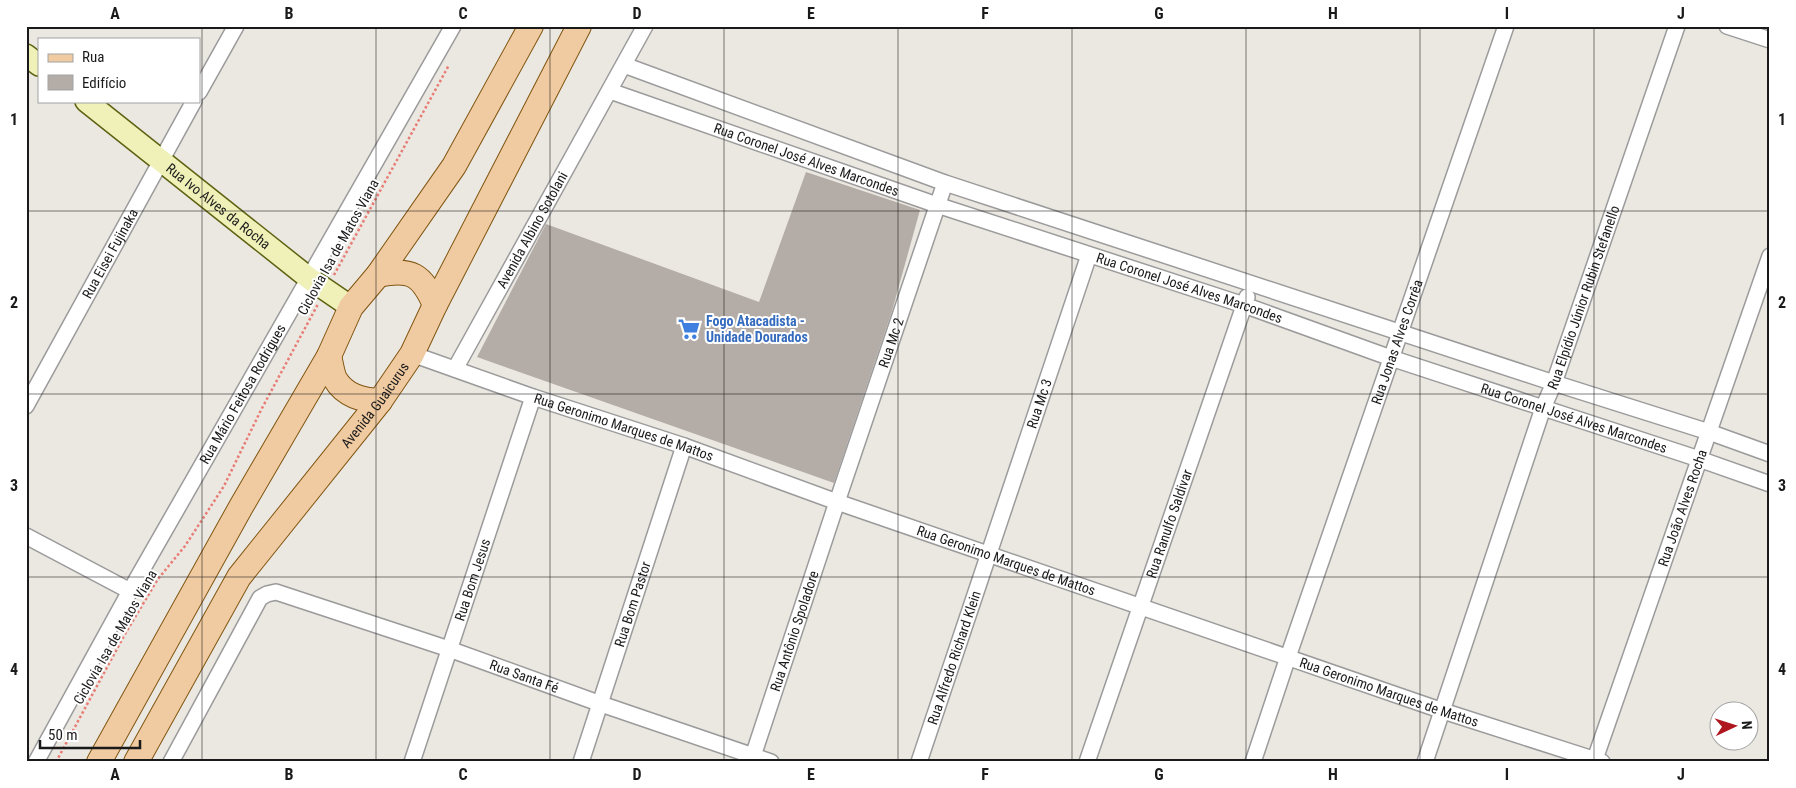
<svg xmlns="http://www.w3.org/2000/svg" width="1796" height="788" viewBox="0 0 1796 788" font-family="'Roboto Condensed',sans-serif">
  <style>
    .building { fill: #b4aca7 }
    .lines { fill: none; stroke-linecap: round; stroke-linejoin: round }
    .street-casing { stroke: #9b9b9b; stroke-width: 18 }
    .secondary-casing { stroke: #5d6211; stroke-width: 24 }
    .primary-casing { stroke: #805611; stroke-width: 26 }
    .path { stroke: #e87c75; stroke-width: 2.5; stroke-dasharray: 2.5 2.5; stroke-linecap: butt }
    .street { stroke: #fff; stroke-width: 15 }
    .secondary { stroke: #f0f0b9; stroke-width: 21 }
    .primary { stroke: #f0caa1; stroke-width: 24 }
    .grid { fill: none; stroke: #1a1a1a; stroke-width: 1; stroke-opacity: 0.55 }
    .labels { text-anchor: middle; dominant-baseline: central; stroke-width: 4; stroke-linejoin: round; paint-order: stroke }
    .street-label { font-size: 14px; fill: #1a1a1a; stroke: #fff }
    .shop-label { font-size: 14px; font-weight: bold; fill: #366cbe; stroke: #fff; text-anchor: start }
    .neatline { fill: none; stroke: #1a1a1a; stroke-width: 2 }
    .grid-label { font-size: 16px; text-anchor: middle; font-weight: bold; fill: #1a1a1a }
  </style>
  <rect width="100%" height="100%" fill="#ebe7e1"/>
  <polygon class="building" points="806,172 920,210 892,311 834,483 477,357 546,224 759,302"/>
  <g class="lines">
    <g class="street-casing">
      <g id="street">
        <polyline points="1727,26 1770,40"/>
        <polyline points="624,65 945,183 1554,383 1709,432 1770,454"/>
        <path id="s1" d="M610 91 937 205 1244 305 1391 358 1699 459 1770 484"/>
        <polyline points="199,92 236,26"/>
        <path id="s2" d="M412 354 533 397 684 446 837 502 1443 711 1602 762"/>
        <path id="s3" d="M455 369 645 26"/>
        <path id="s4" d="M26 406 194 101"/>
        <polyline points="26,536 130,591"/>
        <path id="s5" d="M36 762 130 591 453 26"/>
        <path id="s6" d="M171 762 260 598 267 594 276 592 449 649 601 704 771 762"/>
        <path id="s7" d="M412 762 533 397"/>
        <path id="s8" d="M581 762 684 446"/>
        <path id="s9" d="M751 762 837 502 945 183"/>
        <path id="s10" d="M919 762 1089 255"/>
        <path id="s11" d="M1087 762 1247 297"/>
        <path id="s12" d="M1253 762 1288 657 1506 26"/>
        <path id="s13" d="M1425 762 1543 408 1554 383 1677 26"/>
        <path id="s14" d="M1594 762 1770 256"/>
      </g>
    </g>
    <g class="secondary-casing">
      <g id="secondary">
        <polyline points="26,55 39,65"/>
        <path id="s15" d="M86 101 310 279 351 307"/>
      </g>
    </g>
    <g class="primary-casing">
      <g id="primary">
        <path d="M378 275C412 268 422 275 435 305"/>
        <path d="M329 356C331 363 332 373 335 379 345 396 362 400 380 401"/>
        <polyline points="99,762 242,505 329,356 351,307 378,275 454,166 531,26"/>
        <path id="s16" d="M136 762 239 577 380 401 412 354 435 305 579 26"/>
      </g>
    </g>
    <g class="path">
      <polyline points="334,275 449,65"/>
      <polyline points="56,762 125,634 158,579 185,546 224,486 261,410 318,304"/>
    </g>
    <use href="#street" class="street"/>
    <use href="#secondary" class="secondary"/>
    <use href="#primary" class="primary"/>
  </g>
  <path class="grid" d="M202 26V762M376 26V762M550 26V762M724 26V762M898 26V762M1072 26V762M1246 26V762M1420 26V762M1594 26V762M26 211H1770M26 394H1770M26 577H1770"/>
  <defs>
    <g id="supermarket-bare" transform="scale(1.725)"><path d="M-6-5.5h2.5l.6 2H6L4.5 2H-2.5L-4.4-4H-6ZM-1.5 3.2a1.3 1.3 0 1 0 .1 0ZM3 3.2a1.3 1.3 0 1 0 .1 0Z" fill="#3f7fe0" stroke="#fff" stroke-width="2.5" paint-order="stroke"/></g>
  </defs>
  <g fill-rule="evenodd">
    <use href="#supermarket-bare" x="689" y="329"/>
  </g>
  <g class="labels">
    <g class="street-label">
      <text stroke="none"><textPath href="#s1" startOffset="208">Rua Coronel José Alves Marcondes</textPath></text>
      <text stroke="none"><textPath href="#s15" startOffset="169">Rua Ivo Alves da Rocha</textPath></text>
      <text stroke="none"><textPath href="#s3" startOffset="159">Avenida Albino Sotolani</textPath></text>
      <text transform="translate(338 247) rotate(-61)">Ciclovia Isa de Matos Viana</text>
      <text stroke="none"><textPath href="#s4" startOffset="174">Rua Eisei Fujinaka</textPath></text>
      <text stroke="none"><textPath href="#s1" startOffset="612">Rua Coronel José Alves Marcondes</textPath></text>
      <text stroke="none"><textPath href="#s13" startOffset="491">Rua Elpídio Júnior Rubin Stefanello</textPath></text>
      <text stroke="none"><textPath href="#s12" startOffset="444">Rua Jonas Alves Corrêa</textPath></text>
      <text stroke="none"><textPath href="#s9" startOffset="442">Rua Mc 2</textPath></text>
      <text stroke="none"><textPath href="#s5" startOffset="422">Rua Mário Feitosa Rodrigues</textPath></text>
      <text stroke="none"><textPath href="#s10" startOffset="378">Rua Mc 3</textPath></text>
      <text stroke="none"><textPath href="#s16" startOffset="431">Avenida Guaicurus</textPath></text>
      <text stroke="none"><textPath href="#s1" startOffset="1018">Rua Coronel José Alves Marcondes</textPath></text>
      <text stroke="none"><textPath href="#s2" startOffset="224">Rua Geronimo Marques de Mattos</textPath></text>
      <text stroke="none"><textPath href="#s14" startOffset="269">Rua João Alves Rocha</textPath></text>
      <text stroke="none"><textPath href="#s11" startOffset="252">Rua Ranulfo Saldivar</textPath></text>
      <text stroke="none"><textPath href="#s2" startOffset="629">Rua Geronimo Marques de Mattos</textPath></text>
      <text stroke="none"><textPath href="#s7" startOffset="192">Rua Bom Jesus</textPath></text>
      <text stroke="none"><textPath href="#s8" startOffset="166">Rua Bom Pastor</textPath></text>
      <text stroke="none"><textPath href="#s9" startOffset="138">Rua Antônio Spoladore</textPath></text>
      <text transform="translate(115 637) rotate(-60)">Ciclovia Isa de Matos Viana</text>
      <text stroke="none"><textPath href="#s10" startOffset="110">Rua Alfredo Richard Klein</textPath></text>
      <text stroke="none"><textPath href="#s6" startOffset="466">Rua Santa Fé</textPath></text>
      <text stroke="none"><textPath href="#s2" startOffset="1034">Rua Geronimo Marques de Mattos</textPath></text>
    </g>
    <g class="shop-label">
      <text x="706" y="321">Fogo Atacadista -<tspan x="706" dy="16">Unidade Dourados</tspan></text>
    </g>
  </g>
  <rect width="1796" height="788" fill="none" stroke="#ffffff" stroke-width="55"/>
  <rect x="38" y="38" width="162" height="65" fill="#ffffff" stroke="#a3a3a3"/>
  <rect x="48" y="54" width="25" height="8" fill="#f0caa1" stroke="#a3a3a3"/>
  <text x="82" y="62" font-size="15" fill="#1a1a1a">Rua</text>
  <rect x="48" y="75" width="25" height="15" fill="#b4aca7" stroke="#a3a3a3"/>
  <text x="82" y="88" font-size="15" fill="#1a1a1a">Edifício</text>
  <g transform="translate(1734 726) rotate(86)"><circle r="24" fill="#ffffff" stroke="#a3a3a3"/>
  <path d="M0-4L9 19L0 12L-9 19Z" fill="#ae171e"/>
  <text y="-8" font-size="14" font-weight="bold" text-anchor="middle" fill="#1a1a1a">N</text>
  </g>
  <path d="M40 740v8h100v-8" fill="none" stroke="#1a1a1a" stroke-width="2.5"/>
  <text x="48" y="740" font-size="15" fill="#1a1a1a" stroke="#ffffff" stroke-width="4" paint-order="stroke">50 m</text>
  <rect x="28" y="28" width="1740" height="732" class="neatline"/>
  <g class="grid-label">
    <text x="115" y="19">A</text>
    <text x="289" y="19">B</text>
    <text x="463" y="19">C</text>
    <text x="637" y="19">D</text>
    <text x="811" y="19">E</text>
    <text x="985" y="19">F</text>
    <text x="1159" y="19">G</text>
    <text x="1333" y="19">H</text>
    <text x="1507" y="19">I</text>
    <text x="1681" y="19">J</text>
    <text x="14" y="125">1</text>
    <text x="1782" y="125">1</text>
    <text x="14" y="308">2</text>
    <text x="1782" y="308">2</text>
    <text x="14" y="491">3</text>
    <text x="1782" y="491">3</text>
    <text x="14" y="675">4</text>
    <text x="1782" y="675">4</text>
    <text x="115" y="780">A</text>
    <text x="289" y="780">B</text>
    <text x="463" y="780">C</text>
    <text x="637" y="780">D</text>
    <text x="811" y="780">E</text>
    <text x="985" y="780">F</text>
    <text x="1159" y="780">G</text>
    <text x="1333" y="780">H</text>
    <text x="1507" y="780">I</text>
    <text x="1681" y="780">J</text>
  </g>
</svg>
